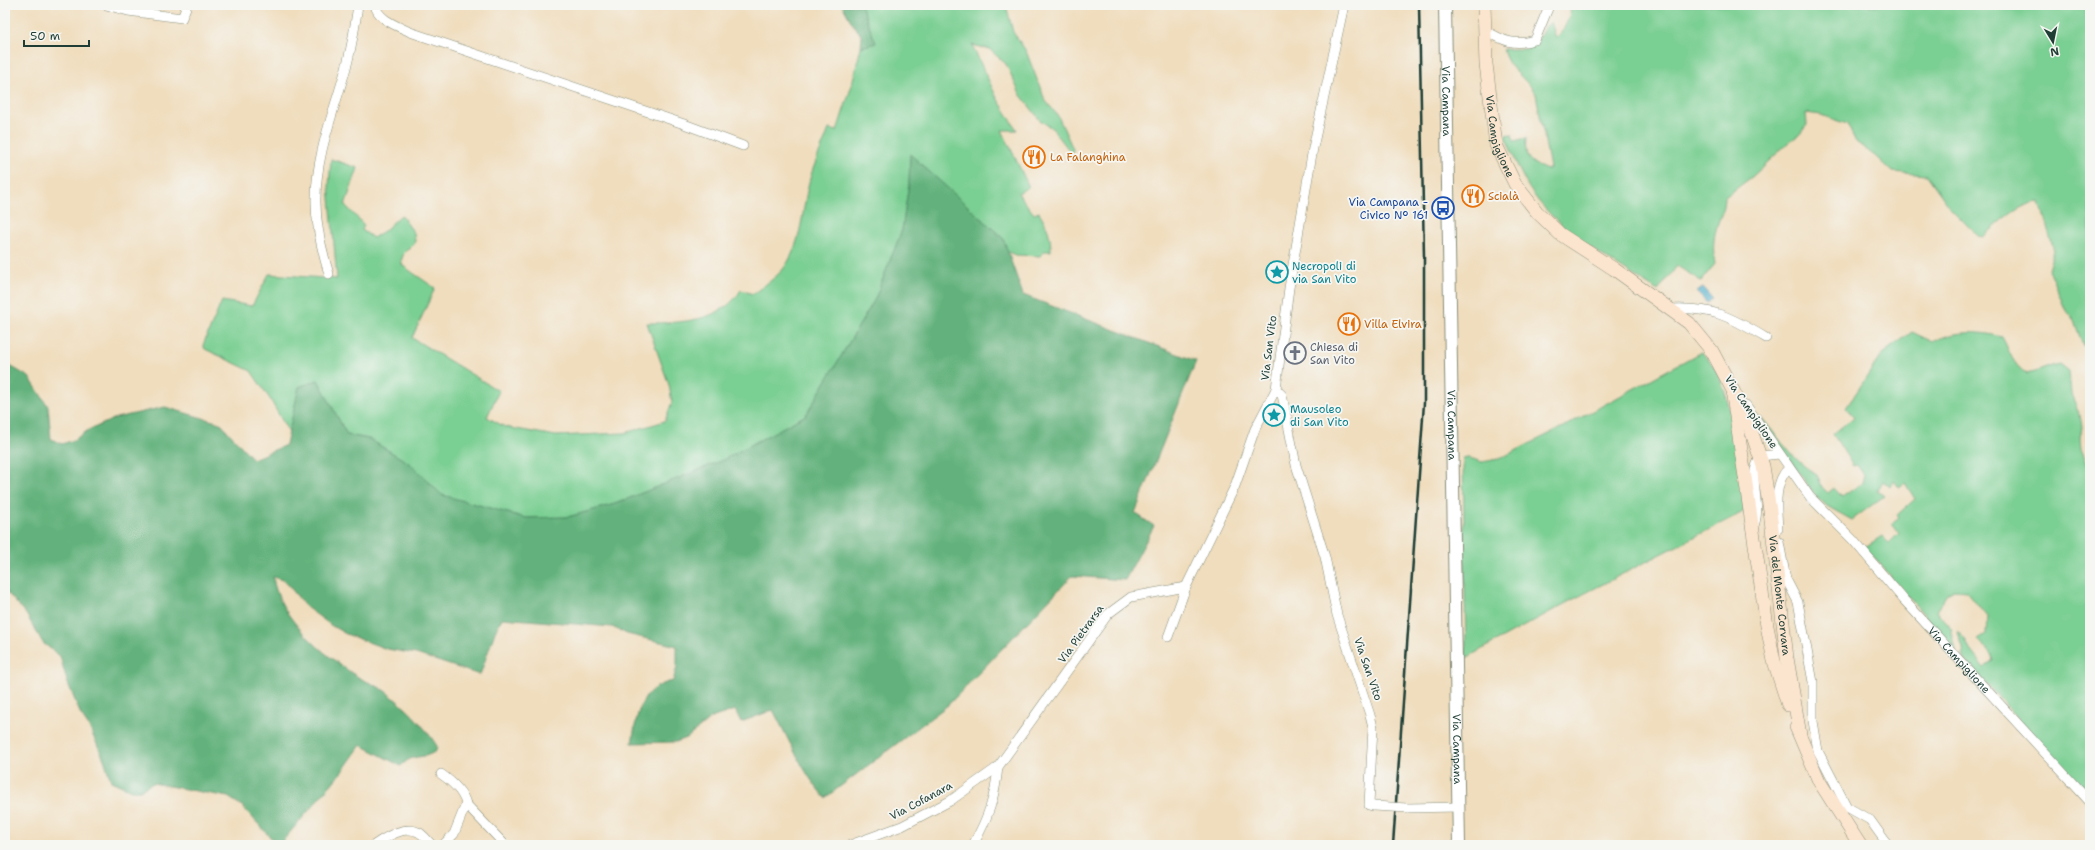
<svg xmlns="http://www.w3.org/2000/svg" width="2095" height="850" viewBox="0 0 2095 850" font-family="'Shantell Sans',sans-serif">
  <style>
    .green { fill: #7acf93; stroke: #4c8664 }
    .forest { fill: #63b27d; stroke: #417858 }
    .water { fill: #4aacc9; stroke: #34747e }
    .lines { fill: none; stroke-linecap: round; stroke-linejoin: round }
    .minor-casing { stroke: #888d78; stroke-width: 10 }
    .tertiary-casing { stroke: #888d78; stroke-width: 14 }
    .secondary-casing { stroke: #888d78; stroke-width: 14 }
    .minor { stroke: #fff; stroke-width: 9 }
    .tertiary { stroke: #fff; stroke-width: 12 }
    .secondary { stroke: #fce5cf; stroke-width: 13 }
    .rail { stroke: #1f3d34; stroke-width: 2.5 }
    .minor-bridge-casing { stroke: #888d78; stroke-width: 10; stroke-linecap: butt }
    .minor-bridge { stroke: #fff; stroke-width: 9 }
    .labels { text-anchor: middle; dominant-baseline: central; stroke-width: 3.5; stroke-linejoin: round; paint-order: stroke }
    .street-label { font-size: 11px; fill: #1f3d34; stroke: #f6f6f2 }
    .food-label { font-size: 11px; fill: #c56008; stroke: #f6f6f2; text-anchor: start }
    .transit-label { font-size: 11px; fill: #164399; stroke: #f6f6f2; text-anchor: end }
    .culture-label { font-size: 11px; fill: #0d838f; stroke: #f6f6f2; text-anchor: start }
    .worship-label { font-size: 11px; fill: #5b616d; stroke: #f6f6f2; text-anchor: start }
  </style>
  <rect width="100%" height="100%" fill="#f6f6f2"/>
  <filter id="ink" filterUnits="userSpaceOnUse"><feTurbulence type="fractalNoise" baseFrequency=".025" numOctaves="2"/><feDisplacementMap in="SourceGraphic" scale="8" xChannelSelector="R" yChannelSelector="G"/><feConvolveMatrix kernelMatrix="1 2 1 2 8 2 1 2 1" color-interpolation-filters="sRGB"/></filter>
  <filter id="wash" filterUnits="userSpaceOnUse"><feTurbulence type="fractalNoise" baseFrequency=".012" numOctaves="4" result="noise"/><feDisplacementMap in="SourceGraphic" scale="16" xChannelSelector="R" yChannelSelector="G"/><feGaussianBlur stdDeviation="0.9" result="paint"/><feColorMatrix in="noise" values="0 0 0 0 0 0 0 0 0 0 0 0 0 0 0 0 0 1.4 0 .05"/><feComposite in="paint" operator="in"/></filter>
  <g filter="url(#wash)">
    <rect width="100%" height="100%" fill="#f0ddbd"/>
    <g class="green">
      <path d="M861 5H1006L1013 32 1026 51 1045 100 1058 116 1073 149 1072 154 1053 129 1040 120 1020 94 1006 64 989 49 972 45 996 96 1017 130H1002L1029 187 1018 193 1034 214 1039 212C1047 225 1051 236 1051 251H1045L1040 256 1015 255 1008 252 1003 238 910 155 909 184 902 230 875 299 806 415 723 460 615 504 568 517 526 518 442 495 409 463 369 439 347 435 318 380 299 387 289 433 270 399 251 371 205 349 203 345 222 301 252 306 269 274 337 279 329 186 331 159 358 168 345 205 364 225 362 230 373 238 384 231 401 215 414 233 415 242 404 253 401 261 403 266 435 288 412 338 499 391 487 417 505 427 556 436 625 433 665 421 672 402 669 385 647 323C680 323 722 322 741 290L753 294C763 286 776 278 784 268 805 239 801 202 813 169 818 155 824 143 829 129L837 131 851 88 861 47 876 43Z"/>
      <path d="M1571 5H2090V335L2083 346 2074 320 2066 311 2048 269 2054 251 2040 202C2017 204 2000 223 1983 237L1978 236 1951 209 1927 175 1892 172 1875 156 1856 142 1847 124 1821 115 1806 113 1807 125 1799 135 1790 141 1753 176 1725 197C1725 211 1719 216 1716 230 1713 240 1713 253 1715 264L1701 281 1677 266 1658 291C1615 263 1557 232 1529 188 1519 171 1512 153 1505 135L1512 134 1514 141 1526 138C1524 159 1529 162 1547 170L1550 168 1536 94C1526 77 1507 70 1503 49H1525L1530 47 1537 42 1544 28 1551 22 1556 38C1564 32 1571 15 1571 5Z"/>
      <path d="M1912 332 1933 342C1954 330 1979 331 2002 337 2011 353 2011 363 2027 374 2039 372 2048 366 2060 364L2069 371 2071 394 2080 415 2082 427 2080 438 2081 449 2090 469V786L2081 789 1964 659 1963 648 1957 631 1964 638 1970 650 1984 668 1993 661 1991 655 1978 639 1986 634 1987 616 1967 591 1954 590 1947 594 1936 611 1951 628 1956 651 1865 547 1882 536 1889 543 1899 533 1892 524 1899 518 1897 515 1915 499 1905 483 1899 487 1894 481 1890 487 1883 481 1877 491 1884 496 1852 520 1827 506 1815 495 1760 417V416C1775 433 1796 465 1817 474L1822 487 1828 493 1834 488 1842 497 1862 483 1864 475 1857 465 1853 466 1833 434 1854 417 1846 408 1882 354Z"/>
      <path d="M1701 352C1734 376 1739 471 1745 511L1568 602 1466 658 1463 458 1467 457 1482 462 1499 459 1565 426Z"/>
    </g>
    <g class="forest">
      <polygon points="842,5 861,5 876,43 861,47 862,36 852,23"/>
      <path d="M910 154 1003 238 1023 295 1196 361 1135 513 1154 526 1125 580 1072 576 948 705 825 798C803 773 789 740 773 710L741 722 735 710 711 718 687 738 676 742 632 743C637 715 639 688 673 681L677 667V646L627 634 612 627 502 618 495 632 480 675 416 654 387 649 346 634 332 626 306 607 285 581 273 577C278 618 324 655 358 677 366 682 377 685 385 691 405 706 423 724 437 746L436 751C421 761 414 752 401 766L361 745 341 773 280 844 270 837 242 806 228 797 153 783 140 790H131L111 781 104 759 88 725 81 715 67 681 60 656 43 643 26 614 5 590V363L29 377 48 406 51 439 62 444 74 440 87 431 116 418 165 407 220 423 253 459 286 445 299 387 318 380 347 435 369 439 409 463 442 495 526 518 568 517 615 504 723 460 806 415 875 299 902 230 909 184Z"/>
    </g>
    <polygon class="water" points="1703,288 1712,298 1707,303 1696,292"/>
  </g>
  <g filter="url(#ink)">
    <g class="lines">
      <g class="minor-casing">
        <g id="minor">
          <polyline points="106,5 128,11 182,18 187,5"/>
          <path d="M375 5C378 20 398 26 410 32L684 124 743 146"/>
          <polyline points="1344,5 1313,148 1289,288 1276,389 1282,395 1284,404 1296,465 1325,557 1337,615 1370,715 1373,727 1369,805 1374,806"/>
          <path d="M1485 30C1503 41 1514 46 1535 40L1549 6"/>
          <path d="M329 274C322 251 316 228 316 203 315 156 334 112 346 68 352 47 355 26 358 5"/>
          <path d="M1671 309C1713 307 1731 317 1766 338"/>
          <path id="s1" d="M1746 405 1810 497 1853 540 1904 600 2090 802"/>
          <path d="M1753 528C1764 504 1745 479 1761 456L1779 454"/>
          <path d="M1778 529C1777 510 1773 482 1789 468"/>
          <polyline points="1779,542 1786,579 1798,602 1813,682 1813,721 1818,751 1847,807 1870,820 1888,845"/>
          <polyline points="1168,637 1186,587"/>
          <path d="M441 774C451 781 463 791 466 804L505 845"/>
          <polyline points="1407,808 1458,807"/>
          <path d="M374 845C385 838 404 825 418 832 423 834 428 841 432 845"/>
          <polyline points="443,845 454,834 466,804"/>
          <polyline points="850,845 902,826 950,801 998,767"/>
          <path d="M973 845C988 818 995 798 998 767L1108 614 1131 597 1186 587 1235 486 1255 429 1276 389"/>
        </g>
      </g>
      <g class="tertiary-casing">
        <g id="tertiary">
          <path id="s2" d="M1445 5 1459 845"/>
        </g>
      </g>
      <g class="secondary-casing">
        <g id="secondary">
          <path id="s3" d="M1484 5 1486 64 1496 145 1515 184 1537 212 1560 234 1614 269 1689 323 1712 351 1746 415 1763 466 1770 511 1787 658 1800 735"/>
          <polyline points="1733,396 1767,626 1774,661 1788,705"/>
          <polyline points="1796,727 1819,781 1860,845"/>
        </g>
      </g>
      <use href="#minor" class="minor"/>
      <use href="#tertiary" class="tertiary"/>
      <use href="#secondary" class="secondary"/>
      <polyline class="rail" points="1393,845 1424,403 1424,257 1419,5"/>
      <g class="minor-bridge-casing">
        <polyline id="minor-bridge" points="1374,806 1407,808"/>
      </g>
      <use href="#minor-bridge" class="minor-bridge"/>
    </g>
  </g>
  <defs>
    <g id="restaurant-ring" transform="scale(1.15)"><circle r="9.5" fill="#f6f6f2" stroke="#e8710a" stroke-width="1.5"/><path d="M-5-6h1v4h1v-4h1v4h1v-4h1v5L-1.5 .5V6h-2V.5L-5-1ZM5-6V6H3V1.5H1.5Q1.5-4 5-6Z" fill="#e8710a"/></g>
    <g id="bus-ring" transform="scale(1.15)"><circle r="9.5" fill="#f6f6f2" stroke="#1a4fb4" stroke-width="1.5"/><path d="M-5-6H5V4H4V6H2V4H-2V6H-4V4H-5ZM-3.5-4V0h7V-4ZM-3.5 1.2v1.5H-2V1.2ZM2 1.2v1.5H3.5V1.2Z" fill="#1a4fb4"/></g>
    <g id="sight-ring" transform="scale(1.15)"><circle r="9.5" fill="#f6f6f2" stroke="#0f9aa8" stroke-width="1.5"/><path d="M0-6L1.8-2.2L6-1.7L2.9 1.2L3.7 5.4L0 3.3L-3.7 5.4L-2.9 1.2L-6-1.7L-1.8-2.2Z" fill="#0f9aa8"/></g>
    <g id="church-ring" transform="scale(1.15)"><circle r="9.5" fill="#f6f6f2" stroke="#6b7280" stroke-width="1.5"/><path d="M-1.2-6h2.4v3.5h3.3v2.4h-3.3V6h-2.4V-.1h-3.3v-2.4h3.3Z" fill="#6b7280"/></g>
  </defs>
  <g fill-rule="evenodd">
    <use href="#restaurant-ring" x="1034" y="157"/>
    <use href="#restaurant-ring" x="1473" y="196"/>
    <use href="#bus-ring" x="1443" y="208"/>
    <use href="#sight-ring" x="1277" y="272"/>
    <use href="#restaurant-ring" x="1349" y="324"/>
    <use href="#church-ring" x="1295" y="353"/>
    <use href="#sight-ring" x="1274" y="415"/>
  </g>
  <g class="labels">
    <g class="street-label">
      <text stroke="none"><textPath href="#s2" startOffset="96">Via Campana</textPath></text>
      <text stroke="none"><textPath href="#s3" startOffset="133">Via Campiglione</textPath></text>
      <text transform="translate(1269 348) rotate(-83)">Via San Vito</text>
      <text transform="translate(1751 412) rotate(56)">Via Campiglione</text>
      <text stroke="none"><textPath href="#s2" startOffset="420">Via Campana</textPath></text>
      <text stroke="none"><textPath href="#s3" startOffset="701">Via del Monte Corvara</textPath></text>
      <text transform="translate(1081 634) rotate(-54)">Via Pietrarsa</text>
      <text stroke="none"><textPath href="#s1" startOffset="333">Via Campiglione</textPath></text>
      <text transform="translate(1368 669) rotate(71)">Via San Vito</text>
      <text stroke="none"><textPath href="#s2" startOffset="744">Via Campana</textPath></text>
      <text transform="translate(921 801) rotate(-28)">Via Cofanara</text>
    </g>
    <g class="food-label">
      <text x="1050" y="157">La Falanghina</text>
      <text x="1488" y="196">Scialà</text>
      <text x="1364" y="324">Villa Elvira</text>
    </g>
    <g class="transit-label">
      <text x="1428" y="202">Via Campana -<tspan x="1428" dy="13">Civico N° 161</tspan></text>
    </g>
    <g class="culture-label">
      <text x="1292" y="266">Necropoli di<tspan x="1292" dy="13">via San Vito</tspan></text>
      <text x="1290" y="409">Mausoleo<tspan x="1290" dy="13">di San Vito</tspan></text>
    </g>
    <g class="worship-label">
      <text x="1310" y="347">Chiesa di<tspan x="1310" dy="13">San Vito</tspan></text>
    </g>
  </g>
  <rect width="2095" height="850" fill="none" stroke="#f6f6f2" stroke-width="20"/>
  <g transform="translate(2053 42) rotate(170)" stroke="#f6f6f2" stroke-width="3" paint-order="stroke">
  <path d="M0-3L7 15L0 10L-7 15Z" fill="#1f3d34"/>
  <text y="-6" font-size="11" font-weight="bold" text-anchor="middle" fill="#1f3d34">N</text>
  </g>
  <path d="M24 40v6h65v-6" fill="none" stroke="#1f3d34" stroke-width="2"/>
  <text x="30" y="40" font-size="12" fill="#1f3d34" stroke="#f6f6f2" stroke-width="3" paint-order="stroke">50 m</text>
</svg>
